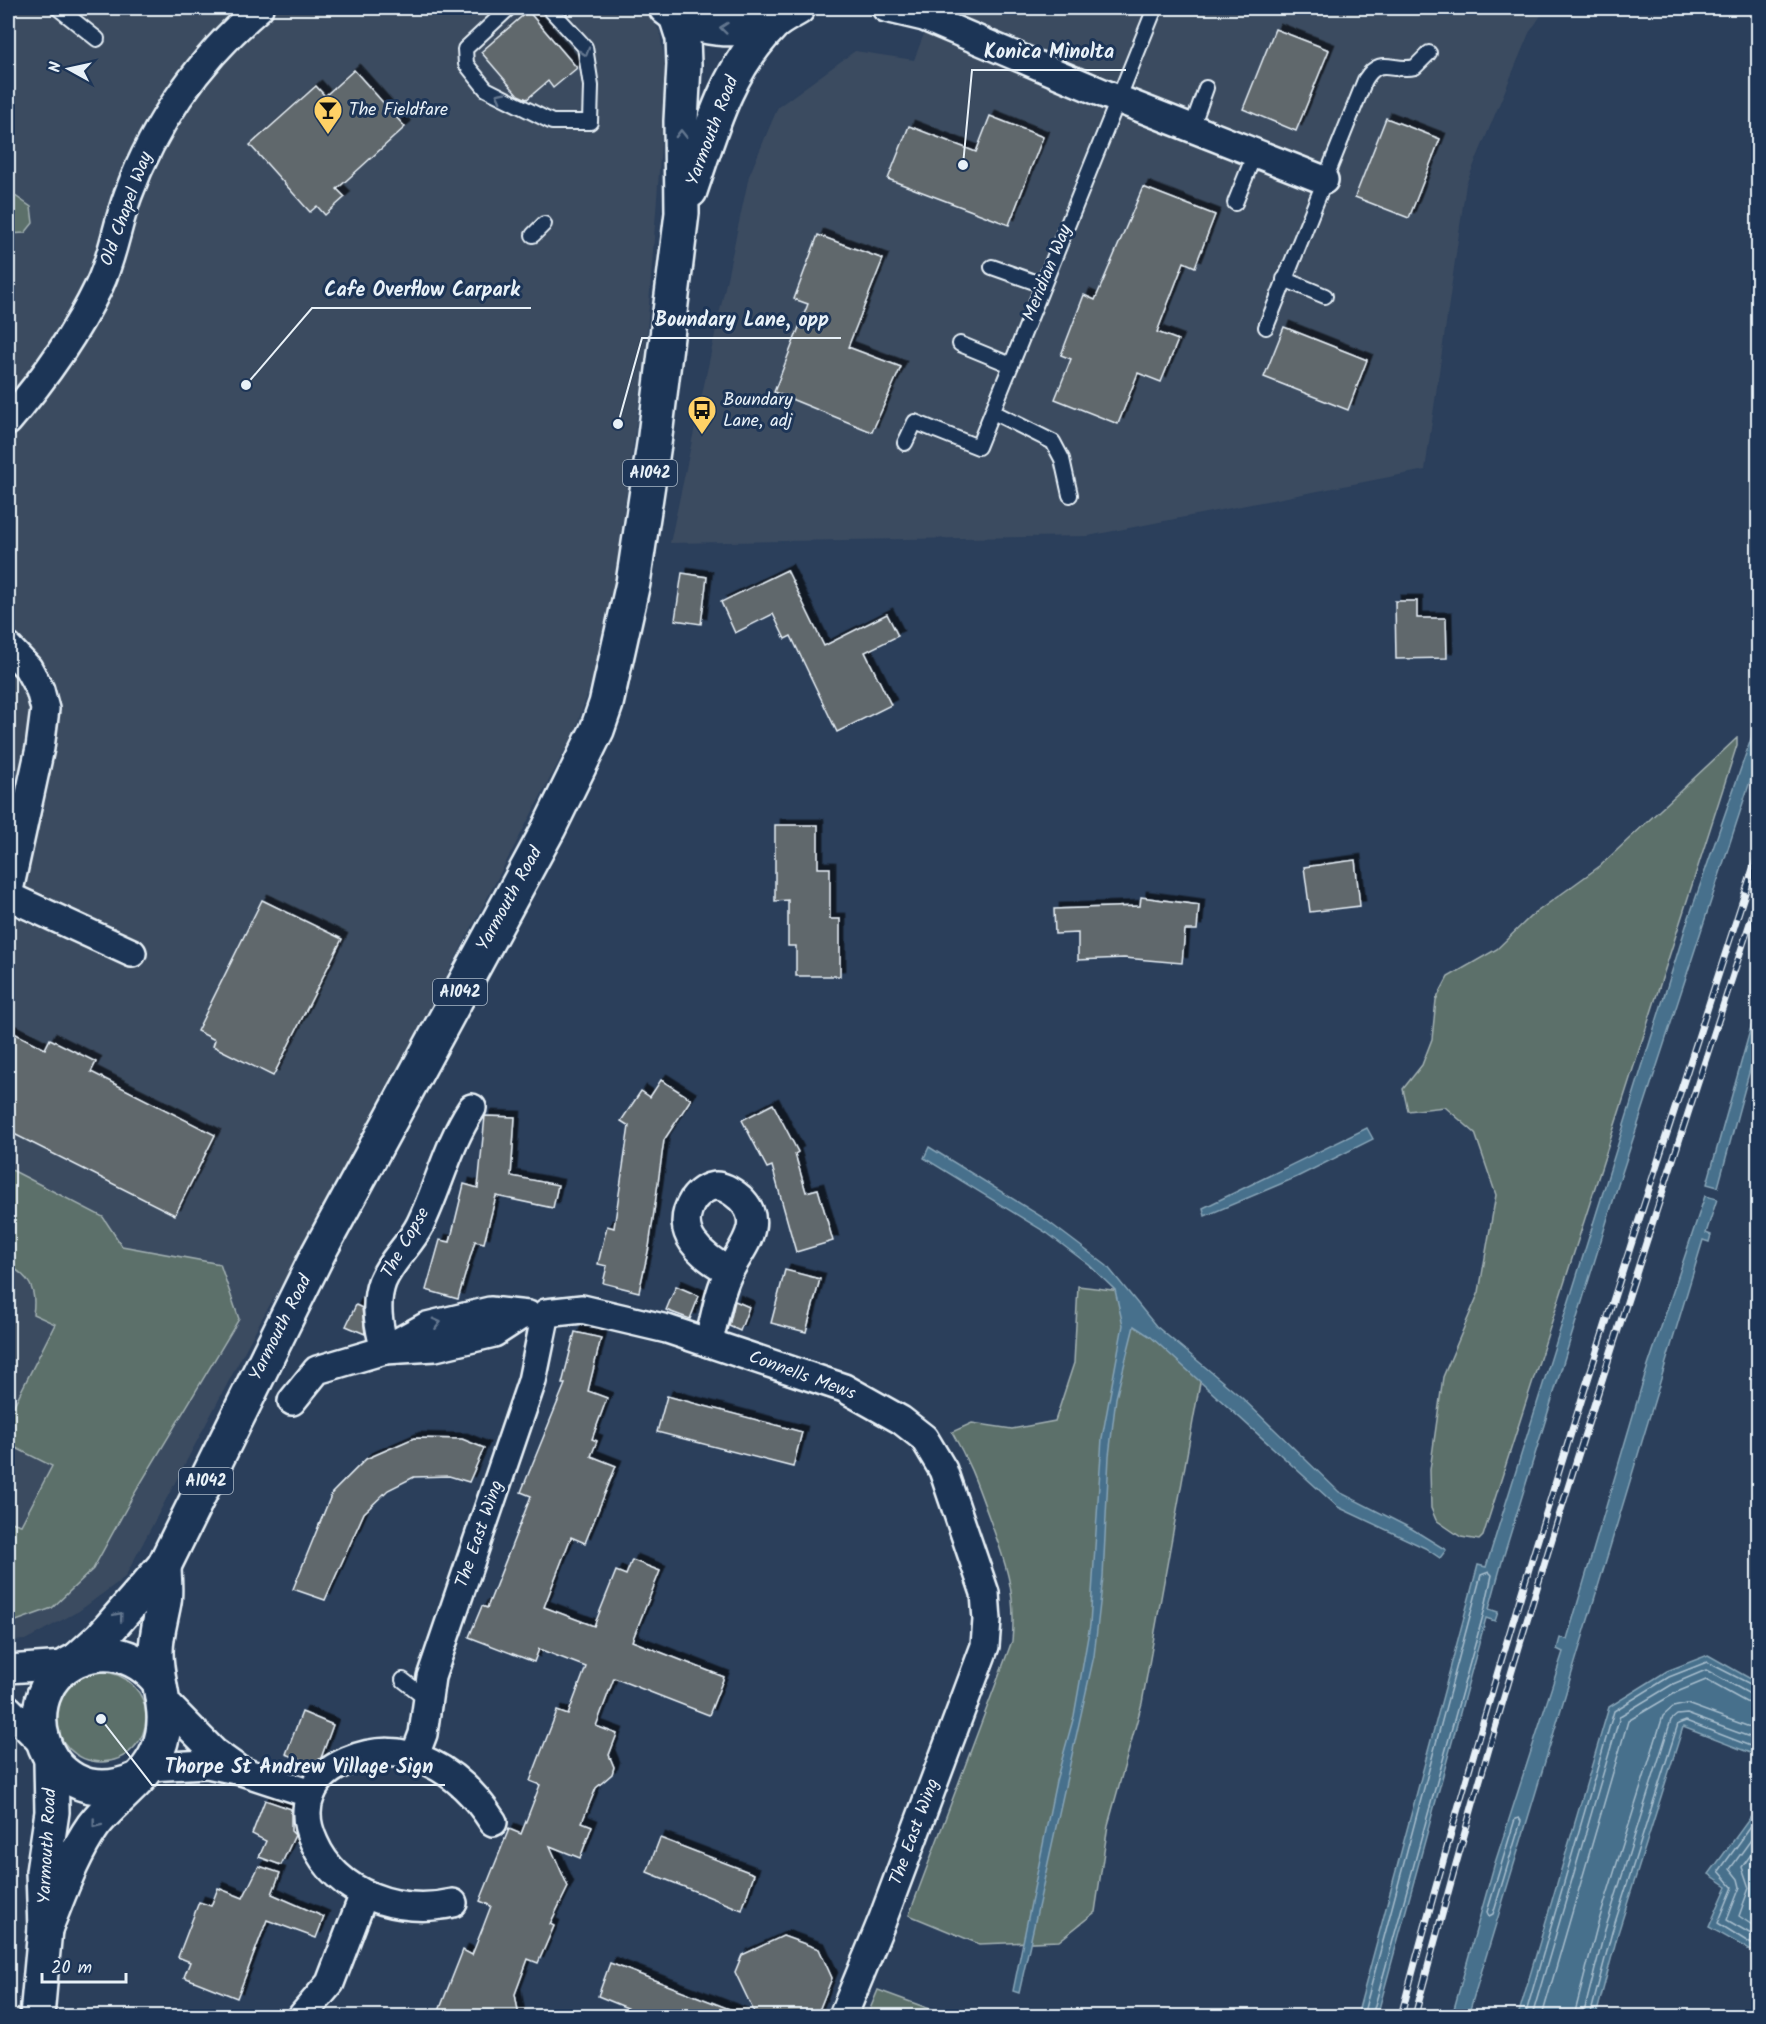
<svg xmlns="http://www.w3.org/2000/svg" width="1766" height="2024" viewBox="0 0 1766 2024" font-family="Kalam,sans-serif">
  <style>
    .built { fill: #3b4b60 }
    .green { fill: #5c706b; stroke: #a2b0b2; stroke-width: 1.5 }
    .water { fill: #46708c; stroke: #87a4b7; stroke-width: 1.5 }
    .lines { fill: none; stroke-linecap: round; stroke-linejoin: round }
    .shore { stroke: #a7bdcd; stroke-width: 1.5 }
    .building { fill: #61676c; stroke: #e8f1f8; stroke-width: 1.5; filter: url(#shadow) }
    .lane-casing { stroke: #e8f1f8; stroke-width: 18 }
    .street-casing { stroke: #e8f1f8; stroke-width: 32 }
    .highway-casing { stroke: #e8f1f8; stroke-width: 38 }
    .lane { stroke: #1d3557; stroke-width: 14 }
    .street { stroke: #1d3557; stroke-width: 27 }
    .highway { stroke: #1d3557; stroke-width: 33 }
    .rail-casing { stroke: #e8f1f8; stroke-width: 7 }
    .rail { stroke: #1d3557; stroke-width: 4.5; stroke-dasharray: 14; stroke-linecap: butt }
    .oneway { stroke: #64778f }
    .labels { text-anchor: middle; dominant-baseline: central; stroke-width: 6; stroke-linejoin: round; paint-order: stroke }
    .shield { fill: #1d3557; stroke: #abb9c8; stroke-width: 1.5 }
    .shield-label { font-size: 16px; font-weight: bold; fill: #e8f1f8 }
    .poi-label { font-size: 18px; fill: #e8f1f8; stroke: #1d3557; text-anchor: start }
    .street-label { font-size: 18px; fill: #e8f1f8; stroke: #1d3557 }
    .leader { fill: none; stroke: #e8f1f8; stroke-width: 2 }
    .callout-dot { fill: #e8f1f8; stroke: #1d3557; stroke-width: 2 }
    .callout-label { font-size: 20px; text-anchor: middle; font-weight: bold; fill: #e8f1f8; stroke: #1d3557; stroke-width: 6; stroke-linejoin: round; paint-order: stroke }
  </style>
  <defs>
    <filter id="shadow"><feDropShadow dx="5.5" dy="-5.5" stdDeviation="0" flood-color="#0009"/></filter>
  </defs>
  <rect width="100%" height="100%" fill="#2b3f5b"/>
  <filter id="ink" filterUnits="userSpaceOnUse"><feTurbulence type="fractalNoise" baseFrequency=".0167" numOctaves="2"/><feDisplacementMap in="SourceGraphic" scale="12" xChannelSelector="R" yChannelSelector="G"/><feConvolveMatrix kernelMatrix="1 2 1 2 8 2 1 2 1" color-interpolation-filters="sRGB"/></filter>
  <g filter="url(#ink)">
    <g class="built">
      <polygon points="8,8 641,8 650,16 660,32 665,66 664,105 645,358 616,572 592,681 575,731 307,1241 261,1320 125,1577 79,1611 25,1640 8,1641"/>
      <polygon points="934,8 1546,8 1529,33 1466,184 1425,470 1088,536 670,543 749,176 778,107 855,51 914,60"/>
    </g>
    <g class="green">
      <polygon points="8,191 31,207 33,223 25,233 8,234"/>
      <polygon points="1737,738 1737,745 1483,1536 1479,1540 1461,1537 1436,1520 1431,1508 1430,1470 1443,1377 1479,1292 1496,1195 1475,1133 1445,1107 1408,1111 1403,1089 1422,1065 1432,1039 1436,1000 1448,977 1497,949 1531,916 1600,866"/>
      <path d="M8 1168 103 1217 122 1246 220 1264 239 1319 133 1496 93 1569 52 1608 8 1624V1521L21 1525 52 1466 8 1444V1417L55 1324 33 1314C37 1289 29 1276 8 1265Z"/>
      <path d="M1078 1286 1121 1291 1201 1377 1142 1703 1108 1825 1095 1912 1059 1941 979 1944 909 1915 1012 1641C1017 1590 1004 1558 987 1512 976 1481 968 1460 952 1432L972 1423 1012 1429 1055 1421 1074 1363Z"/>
      <circle cx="101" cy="1717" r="45"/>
      <polygon points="878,1990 949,2016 867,2016"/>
    </g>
    <g class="water">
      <polygon points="1758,719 1758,757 1618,1185 1503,1558 1489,1609 1498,1612 1495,1621 1486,1618 1377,2016 1357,2016 1478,1565 1486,1567 1687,923"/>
      <polygon points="1758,1002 1758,1040 1718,1187 1707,1184"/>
      <polygon points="1367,1128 1373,1139 1297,1177 1205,1216 1203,1208"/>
      <polygon points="929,1147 1042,1217 1107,1266 1156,1326 1241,1397 1339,1492 1412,1529 1446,1550 1440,1558 1425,1548 1338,1507 1151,1337 1134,1326 1116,1398 1109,1456 1103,1577 1094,1656 1019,1993 1013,1991 1056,1781 1074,1716 1090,1625 1102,1438 1123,1325 1115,1290 1089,1265 1047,1233 924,1158"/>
      <polygon points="1705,1196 1717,1199 1706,1233 1711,1235 1709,1242 1703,1240 1468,2016 1452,2016 1494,1866 1563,1652 1557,1649 1560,1638 1567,1639 1644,1378"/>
      <polygon points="1708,1655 1758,1683 1758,1756 1683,1727 1618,1933 1596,2016 1518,2016 1609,1707 1667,1671"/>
      <polygon points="1758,1807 1758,1947 1755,1953 1709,1927 1727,1886 1709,1874"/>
    </g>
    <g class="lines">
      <g class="shore">
        <polyline points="1758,1817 1719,1871 1733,1887 1718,1923 1753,1945 1758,1945"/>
        <polygon points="1519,1818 1521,1821 1493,1914 1489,1916 1487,1912 1515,1819"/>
        <polyline points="1758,1830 1730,1869 1738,1879 1740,1887 1727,1920 1758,1938"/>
        <polyline points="1758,1845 1742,1867 1749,1888 1739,1916 1758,1929"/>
        <polyline points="1363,2016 1481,1575 1489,1572 1492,1575 1484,1612 1372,2016"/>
        <polyline points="1525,2016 1614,1711 1669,1677 1707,1662 1758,1688"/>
        <polyline points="1532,2016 1620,1716 1673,1684 1706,1670 1750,1694 1758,1696"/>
        <polyline points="1542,2016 1628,1721 1677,1692 1706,1680 1746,1702 1758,1705"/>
        <polyline points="1574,2016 1597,1927 1663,1716 1673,1707 1687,1704 1758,1730"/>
        <polyline points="1583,2016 1605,1930 1671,1720 1677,1715 1687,1714 1758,1740"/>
        <polyline points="1590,2016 1612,1932 1678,1724 1686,1721 1758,1749"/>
      </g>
    </g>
    <g class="building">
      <polygon points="528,11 577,68 553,88 548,81 527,99 518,95 481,52"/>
      <polygon points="1275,29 1329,50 1296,131 1243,109"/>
      <polygon points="354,70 405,127 337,189 345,197 325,215 317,206 310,212 250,145 316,86 325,96"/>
      <polygon points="990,116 1043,137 1009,225 888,179 909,126 976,152"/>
      <polygon points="1386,118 1440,139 1409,218 1355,197"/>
      <polygon points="1143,187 1215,215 1195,267 1184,262 1157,332 1178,340 1161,382 1138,373 1118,424 1055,399 1071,359 1061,355 1084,295 1095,300"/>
      <polygon points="818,235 883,259 848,347 901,367 872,432 774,392 808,304 794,299"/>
      <polygon points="1284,327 1367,360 1348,410 1264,377"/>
      <polygon points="787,570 824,646 887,614 898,636 865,652 891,705 837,732 791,636 785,639 773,614 735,633 721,602"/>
      <polygon points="682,573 707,577 701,624 675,620"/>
      <polygon points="1395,601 1417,601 1417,618 1446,618 1447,658 1396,659"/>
      <polygon points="775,825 818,825 818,868 830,868 830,919 840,919 840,976 796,976 796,946 788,946 788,900 775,901"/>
      <polygon points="1355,860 1360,906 1310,912 1304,867"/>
      <polygon points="1141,897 1199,905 1197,930 1185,930 1182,963 1124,958 1078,960 1078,933 1055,934 1054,909 1140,906"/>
      <polygon points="262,900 342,939 273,1076 213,1046 215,1040 197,1031"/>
      <polygon points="8,1030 45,1049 50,1039 96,1062 91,1072 215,1135 175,1215 8,1131"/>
      <polygon points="661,1080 691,1099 664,1140 649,1247 639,1292 603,1283 607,1266 598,1264 607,1226 614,1228 629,1126 621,1121 641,1091 650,1097"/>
      <polygon points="773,1104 798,1152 795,1154 806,1192 818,1189 833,1241 796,1252 772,1166 767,1168 742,1120"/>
      <polygon points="485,1116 515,1117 511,1176 558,1185 553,1208 496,1196 484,1243 475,1241 458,1299 426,1290 440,1240 450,1242 464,1184 478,1188"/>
      <polygon points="785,1270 820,1279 806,1332 771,1323"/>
      <polygon points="676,1286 699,1296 690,1319 666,1310"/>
      <polygon points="735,1301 749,1307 740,1331 729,1326"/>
      <polygon points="356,1305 362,1308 365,1334 346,1326"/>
      <polygon points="575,1332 601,1338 588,1391 607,1398 592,1439 597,1441 591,1456 616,1466 585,1543 571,1537 544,1607 594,1626 616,1571 626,1575 632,1560 660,1571 632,1641 724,1677 709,1715 614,1678 596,1726 617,1734 609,1755 614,1767 612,1774 596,1788 582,1822 592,1826 580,1858 550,1846 568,1887 550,1924 554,1926 538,1963 528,1959 515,1994 519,2016 437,2016 463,1950 472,1955 483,1927 491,1906 480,1901 509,1829 521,1834 540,1785 530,1781 557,1711 568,1715 586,1667 539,1649 534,1662 469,1637 482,1606 487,1608 531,1496 521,1492 565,1384 562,1384"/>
      <polygon points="667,1396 802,1432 793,1467 657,1432"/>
      <polygon points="414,1438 462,1439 484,1448 469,1482 449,1476 414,1477 388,1490 364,1513 325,1600 293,1589 332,1493 366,1459"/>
      <polygon points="302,1712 333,1725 321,1758 313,1764 286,1754"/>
      <polygon points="265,1800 291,1809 291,1831 295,1835 281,1865 259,1857 266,1841 252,1834"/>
      <polygon points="660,1838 754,1874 742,1910 647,1872"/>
      <polygon points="259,1866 280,1873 272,1894 324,1917 316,1938 267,1920 237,1998 184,1977 190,1962 178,1957 199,1902 211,1906 218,1888 243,1898"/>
      <polygon points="783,1936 819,1949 832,1978 818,2013 809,2016 756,2016 735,1972 742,1955"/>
      <polygon points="610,1963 745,2015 744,2016 647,2016 598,1996"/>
    </g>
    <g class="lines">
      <g class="lane-casing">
        <g id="lane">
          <polyline points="58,8 97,39"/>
          <polyline points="509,8 465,49 466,64 486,89 552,122 590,122 591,86 585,47 549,8"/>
          <polyline points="1192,127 1206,88"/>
          <polyline points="1235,203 1255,153"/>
          <polyline points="533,235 544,224"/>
          <polyline points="992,267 1043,285"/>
          <polyline points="1284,279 1325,296"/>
          <path d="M1266 327 1365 80C1381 54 1393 73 1415 67L1429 53"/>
          <polyline points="960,344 1011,365"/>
          <polyline points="993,412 1053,442 1062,459 1070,495"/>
          <polyline points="905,443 915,422 978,447 1155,8"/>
          <polyline points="403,1680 426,1698"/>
        </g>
      </g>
      <g class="street-casing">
        <g id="street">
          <polyline points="886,8 924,17 1105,94 1324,180"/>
          <path d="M8 421C44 379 75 336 99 286 113 257 117 224 128 195 155 122 201 58 259 8"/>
          <polyline points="8,647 28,668 40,690 45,709 40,748 8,895"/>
          <polyline points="8,896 132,953"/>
          <path d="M708 1343C715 1320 718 1293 729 1272 740 1249 767 1223 740 1198 733 1192 725 1186 716 1186 707 1186 698 1193 693 1200 672 1233 703 1257 729 1271"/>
          <polyline points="391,1346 427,1326 490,1311 528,1315"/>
          <path d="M385 1350C379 1328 374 1304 382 1282 391 1260 410 1245 420 1225 439 1186 448 1144 472 1108"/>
          <polyline points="292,1401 317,1370 385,1350 435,1347 494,1333 520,1316"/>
          <polyline points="8,1669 65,1665"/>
          <polyline points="164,1701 214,1752 235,1767"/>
          <polyline points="8,1709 38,1739"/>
          <polyline points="415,1755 423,1734 431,1677 532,1381 546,1313 582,1309 667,1329 844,1388 901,1420 924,1438 943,1470 985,1593 987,1620 985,1646 882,1921 843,2016"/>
          <polyline points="148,1767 207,1764 241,1771 311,1794"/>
          <path d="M453 1903C400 1915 337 1895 314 1842 307 1827 304 1810 311 1794 318 1777 331 1768 347 1761 407 1735 461 1772 493 1822"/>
          <polyline points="302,2016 330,1983 364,1894"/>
        </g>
      </g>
      <g class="highway-casing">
        <g id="highway">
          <path d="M666 8C695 32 737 32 772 24"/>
          <path d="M690 191C710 133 726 71 771 26 778 18 790 13 798 8"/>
          <polyline points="79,1658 101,1638 164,1566 319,1252 549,828 597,730 606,704 633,583 654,444 682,213 681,121 684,65 683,38 676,16"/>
          <path d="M135 1780C39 1820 0 1676 92 1655 118 1650 140 1660 157 1679"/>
          <path d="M45 1929C59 1895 72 1856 93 1826 112 1800 146 1780 158 1750 173 1713 156 1688 156 1652 156 1634 161 1619 164 1602 166 1591 164 1577 164 1566"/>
          <polyline points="37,2016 45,1929 43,1872 52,1812 51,1762"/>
        </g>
      </g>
      <use href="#lane" class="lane"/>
      <use href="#street" class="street"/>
      <use href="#highway" class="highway"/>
      <g class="rail-casing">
        <g id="rail">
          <path d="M1401 2016C1504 1624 1633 1239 1758 853"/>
          <path d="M1415 2016C1513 1639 1638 1269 1758 898"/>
        </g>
      </g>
      <use href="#rail" class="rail"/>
    </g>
    <defs><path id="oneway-chevron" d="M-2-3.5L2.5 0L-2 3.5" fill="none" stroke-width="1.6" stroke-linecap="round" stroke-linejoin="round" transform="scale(1.5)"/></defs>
    <g class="oneway">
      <use href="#oneway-chevron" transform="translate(724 28) rotate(-174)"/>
      <use href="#oneway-chevron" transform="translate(585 52) rotate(73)"/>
      <use href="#oneway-chevron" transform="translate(500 96) rotate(-153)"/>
      <use href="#oneway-chevron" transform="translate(681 134) rotate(-91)"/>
      <use href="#oneway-chevron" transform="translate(437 1323) rotate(-14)"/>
      <use href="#oneway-chevron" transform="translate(119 1616) rotate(-50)"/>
      <use href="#oneway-chevron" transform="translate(96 1824) rotate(128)"/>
    </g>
  </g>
  <defs>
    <g id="bar-pin" transform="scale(1.5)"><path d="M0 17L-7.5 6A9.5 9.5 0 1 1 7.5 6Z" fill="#ffd166" stroke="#1d3557"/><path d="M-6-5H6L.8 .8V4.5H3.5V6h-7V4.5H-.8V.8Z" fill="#111"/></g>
    <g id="bus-pin" transform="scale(1.5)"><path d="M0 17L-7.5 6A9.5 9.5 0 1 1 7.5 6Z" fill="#ffd166" stroke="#1d3557"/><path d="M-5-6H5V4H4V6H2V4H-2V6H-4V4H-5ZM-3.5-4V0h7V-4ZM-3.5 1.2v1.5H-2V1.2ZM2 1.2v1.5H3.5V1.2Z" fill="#111"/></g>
  </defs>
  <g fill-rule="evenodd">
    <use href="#bar-pin" x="328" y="110"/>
    <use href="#bus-pin" x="702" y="410"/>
  </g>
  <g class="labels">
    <g class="shield">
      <rect x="623" y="460" width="54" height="26" rx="4.5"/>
      <rect x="433" y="979" width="54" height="26" rx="4.5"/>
      <rect x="179" y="1468" width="54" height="26" rx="4.5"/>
    </g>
    <g class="shield-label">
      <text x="650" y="473">A1042</text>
      <text x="460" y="992">A1042</text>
      <text x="206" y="1481">A1042</text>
    </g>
    <g class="poi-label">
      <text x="349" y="110">The Fieldfare</text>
      <text x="723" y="400">Boundary<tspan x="723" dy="21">Lane, adj</tspan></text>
    </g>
    <g class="street-label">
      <text transform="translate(713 131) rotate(-69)">Yarmouth Road</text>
      <text transform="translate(127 209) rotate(-70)">Old Chapel Way</text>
      <text transform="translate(1048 273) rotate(-68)">Meridian Way</text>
      <text transform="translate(510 899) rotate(-61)">Yarmouth Road</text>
      <text transform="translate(406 1243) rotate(-60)">The Copse</text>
      <text transform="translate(281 1328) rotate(-63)">Yarmouth Road</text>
      <text transform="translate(802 1376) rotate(20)">Connells Mews</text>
      <text transform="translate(480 1534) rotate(-71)">The East Wing</text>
      <text transform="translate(915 1832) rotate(-70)">The East Wing</text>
      <text transform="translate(48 1846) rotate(-87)">Yarmouth Road</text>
    </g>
  </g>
  <path class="leader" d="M963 165L972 70H1126M246 385L312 308H531M618 424L642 338H841M101 1719L152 1785H445"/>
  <g class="callout-dot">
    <circle cx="963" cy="165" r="6"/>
    <circle cx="246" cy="385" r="6"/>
    <circle cx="618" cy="424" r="6"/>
    <circle cx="101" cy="1719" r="6"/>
  </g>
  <g class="callout-label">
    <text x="1049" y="58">Konica Minolta</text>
    <text x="422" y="296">Cafe Overflow Carpark</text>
    <text x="742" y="326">Boundary Lane, opp</text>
    <text x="299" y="1773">Thorpe St Andrew Village Sign</text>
  </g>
  <rect width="1766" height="2024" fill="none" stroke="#1d3557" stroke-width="30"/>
  <rect x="15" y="15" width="1736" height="1994" fill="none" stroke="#e8f1f8" stroke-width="2" filter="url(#ink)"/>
  <g transform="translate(69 69) rotate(278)" stroke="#1d3557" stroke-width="4.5" paint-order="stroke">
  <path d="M0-4.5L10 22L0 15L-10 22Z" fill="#e8f1f8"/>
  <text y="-9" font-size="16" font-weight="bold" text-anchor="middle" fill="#e8f1f8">N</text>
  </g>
  <path d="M42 1973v9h84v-9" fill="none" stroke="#e8f1f8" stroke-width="3"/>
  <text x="51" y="1973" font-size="18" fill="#e8f1f8" stroke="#1d3557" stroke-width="4.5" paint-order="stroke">20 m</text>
</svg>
